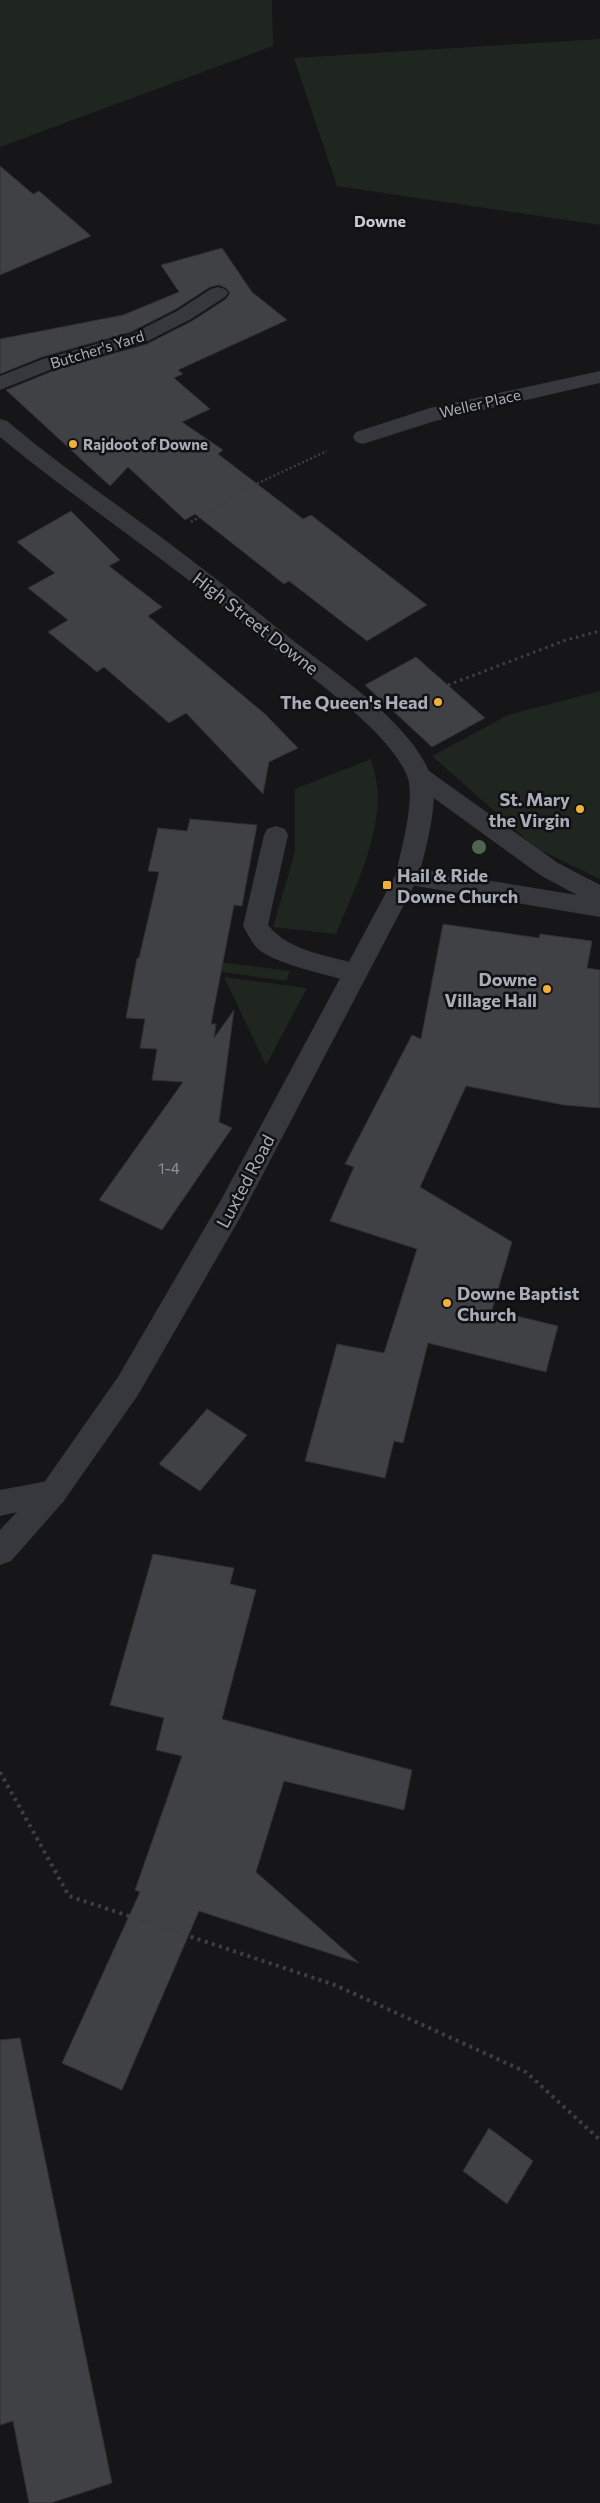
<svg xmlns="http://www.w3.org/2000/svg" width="600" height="2503" viewBox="0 0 600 2503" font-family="Commissioner,sans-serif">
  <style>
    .green { fill: #1e261f }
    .building { fill: #404145; stroke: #303034 }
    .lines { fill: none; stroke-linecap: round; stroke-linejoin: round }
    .path-far2 { stroke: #3d3f44; stroke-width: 2.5; stroke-dasharray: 2 2.5; stroke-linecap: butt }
    .path-far1 { stroke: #3d3f44; stroke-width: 3; stroke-dasharray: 2.5 4; stroke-linecap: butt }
    .path { stroke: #3d3f44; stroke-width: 4; stroke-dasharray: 3 4.5; stroke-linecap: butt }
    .service { fill: #37383d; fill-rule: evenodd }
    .minor { fill: #37383d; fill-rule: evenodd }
    .tertiary { fill: #37383d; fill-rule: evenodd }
    .tree { fill: #506452 }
    .poi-dot { fill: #f2b134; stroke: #111113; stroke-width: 2 }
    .labels { text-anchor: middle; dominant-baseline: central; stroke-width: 5; stroke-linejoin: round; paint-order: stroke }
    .far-street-label { font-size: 15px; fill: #a8adb8; stroke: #111113 }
    .far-poi-label { font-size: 15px; font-weight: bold; fill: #a8adb8; stroke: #111113; text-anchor: start }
    .number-label { font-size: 15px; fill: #8e929b }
    .far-quarter-label { font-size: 16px; font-weight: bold; fill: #c9ccd4; stroke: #111113 }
    .street-label { font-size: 18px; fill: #a8adb8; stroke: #111113 }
    .poi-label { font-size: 18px; font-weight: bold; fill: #a8adb8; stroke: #111113; text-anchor: end }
  </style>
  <rect width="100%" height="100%" fill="#161618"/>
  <g class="green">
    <polygon points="0,0 272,0 273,46 0,147"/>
    <polygon points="600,39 600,225 337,186 294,58"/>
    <polygon points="600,691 600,879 536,848 432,756 508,715"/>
    <path d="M371 759C373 768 376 777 377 785 382 836 354 889 336 934L273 927 295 852V789Z"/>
    <polygon points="194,959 290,971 286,981 194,968"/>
    <polygon points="224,977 307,988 266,1065"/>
  </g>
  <g class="building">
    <polygon points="0,166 33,194 39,191 91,236 0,275"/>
    <polygon points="222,248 252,292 287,320 178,370 183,374 174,378 210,409 182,422 223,450 218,454 303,519 311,515 427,605 367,641 289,581 284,584 195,514 185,520 128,467 110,486 6,390 58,369 147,344 192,321 226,299 230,293 226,288 219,285 210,287 176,309 131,332 42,357 0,374 0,339 123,315 179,292 161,265"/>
    <polygon points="71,511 120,560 109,566 162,607 148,616 265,714 298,748 269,762 263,794 186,713 169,723 104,667 97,672 48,632 68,620 28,588 55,573 17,542"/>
    <polygon points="416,657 485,718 432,747 365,685"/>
    <polygon points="190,819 257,825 242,906 234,905 211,1024 216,1024 214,1038 234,1010 219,1122 232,1128 162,1230 99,1200 183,1082 152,1080 157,1049 140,1048 145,1019 126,1018 137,958 139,958 159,872 148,871 158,828 187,831"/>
    <polygon points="443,924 539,938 540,934 592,941 587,968 600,970 600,1108 564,1105 466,1086 420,1187 512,1242 492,1310 558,1326 546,1372 428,1343 403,1443 394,1441 385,1478 305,1461 337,1344 384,1353 417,1249 330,1221 354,1167 345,1164 412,1035 421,1039"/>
    <polygon points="207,1409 247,1435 200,1491 159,1464"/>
    <polygon points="153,1554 234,1568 230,1584 256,1590 222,1719 412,1770 404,1810 284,1781 256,1872 359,1963 199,1911 122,2090 62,2063 140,1892 135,1890 182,1756 156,1750 164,1718 110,1705"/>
    <polygon points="20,2038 112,2483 51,2503 29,2503 13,2421 0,2425 0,2040"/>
    <polygon points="489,2128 533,2161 507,2204 463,2171"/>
  </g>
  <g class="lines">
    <polyline class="path-far2" points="191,522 252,486 327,451"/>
    <polyline class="path-far1" points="448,685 566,640 600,631"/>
    <polyline class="path" points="0,1772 69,1896 335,1985 526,2072 600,2140"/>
    <g class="service">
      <polygon points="218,287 225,289 228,293 225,297 191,319 146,342 57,367 0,390 0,376 43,359 132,334 177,311 211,289"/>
      <polygon points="600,371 600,383 435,421 363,444 356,442 353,437 356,432 430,408"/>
      <path d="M276 826 285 829 288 835 268 925C289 952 332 956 364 966L368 973 364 980 355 983C330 975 277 965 258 949 252 943 247 933 243 926L264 835 267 829Z"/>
      <polygon points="53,1480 63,1484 68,1493 63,1502 0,1516 0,1490"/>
    </g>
    <polygon class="minor" points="421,768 429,771 558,863 600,885 600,917 398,883 395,876 398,869 407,867 577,895 540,875 413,783 409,777 413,771"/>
    <path class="tertiary" d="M0 419 7 421C57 463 109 499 161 537 207 571 251 607 295 642 337 675 412 724 431 776 440 800 425 851 419 876L241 1216 138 1395 63 1502 11 1561 0 1565V1530L43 1484 118 1377 221 1200 395 876C401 853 416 797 407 776 391 734 316 681 280 653 241 622 202 590 162 560 112 522 60 486 11 446L0 437Z"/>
  </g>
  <circle class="tree" cx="479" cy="847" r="7"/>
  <g class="poi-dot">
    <circle cx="73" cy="444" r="5"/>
    <circle cx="438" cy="702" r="5"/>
    <circle cx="580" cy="809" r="5"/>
    <rect x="382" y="880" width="10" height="10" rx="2.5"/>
    <circle cx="547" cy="989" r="5"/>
    <circle cx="447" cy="1303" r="5"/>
  </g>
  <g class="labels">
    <g class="far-street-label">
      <text transform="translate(97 349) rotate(-17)">Butcher's Yard</text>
      <text transform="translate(480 403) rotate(-13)">Weller Place</text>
    </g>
    <g class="far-poi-label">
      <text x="83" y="444">Rajdoot of Downe</text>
    </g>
    <g class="number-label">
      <text x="169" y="1168">1-4</text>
    </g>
    <g class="far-quarter-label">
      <text x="380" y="220">Downe</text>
    </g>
    <g class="street-label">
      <text transform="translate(256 623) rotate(38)">High Street Downe</text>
      <text transform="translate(245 1181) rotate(-62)">Luxted Road</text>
    </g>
    <g class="poi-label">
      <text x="428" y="702">The Queen's Head</text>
      <text x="570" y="799">St. Mary<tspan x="570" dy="21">the Virgin</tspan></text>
      <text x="397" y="875" text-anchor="start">Hail &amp; Ride<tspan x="397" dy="21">Downe Church</tspan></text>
      <text x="537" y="979">Downe<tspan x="537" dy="21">Village Hall</tspan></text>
      <text x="457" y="1293" text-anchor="start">Downe Baptist<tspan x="457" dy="21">Church</tspan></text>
    </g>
  </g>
</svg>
